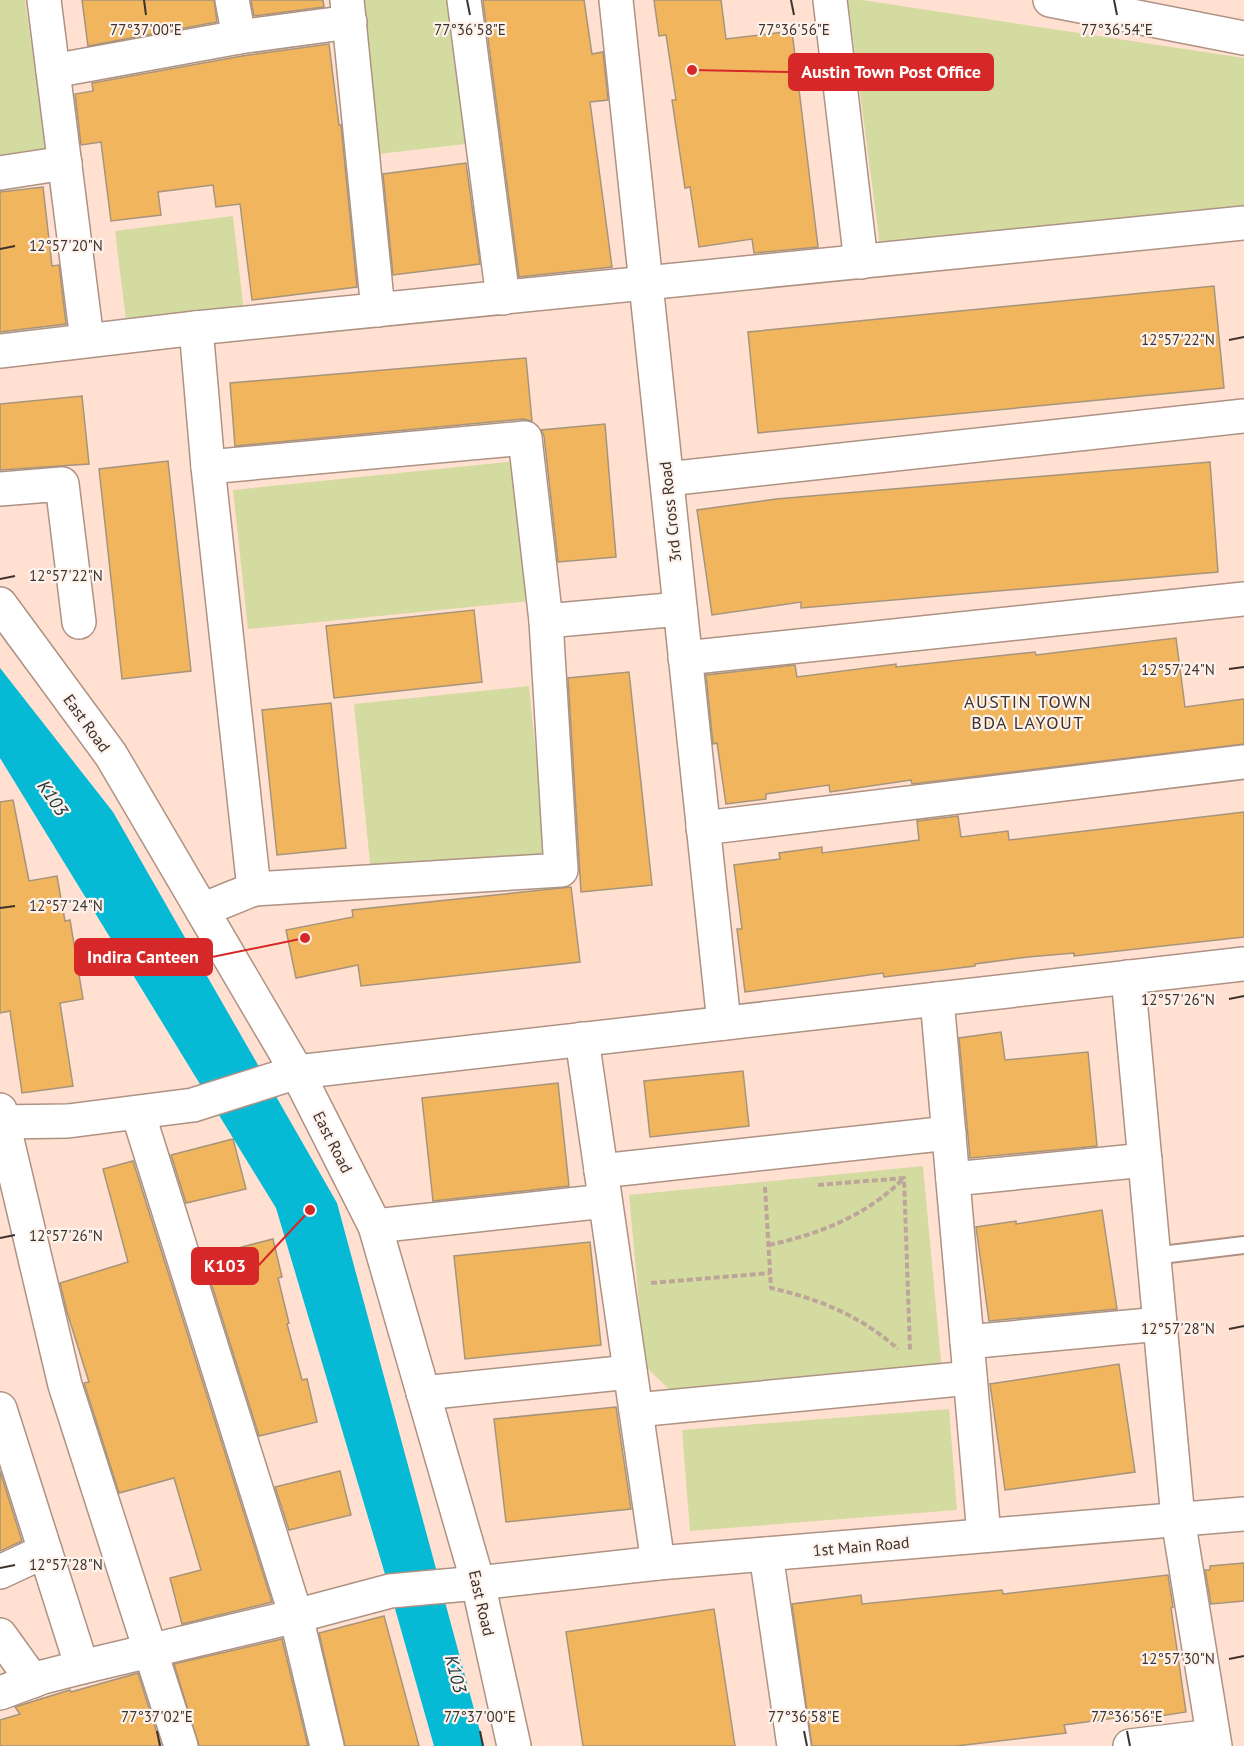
<svg xmlns="http://www.w3.org/2000/svg" width="1244" height="1746" viewBox="0 0 1244 1746" font-family="'PT Sans',sans-serif">
  <style>
    .green { fill: #d3dba1 }
    .water { fill: #06b9d4 }
    .building { fill: #f1b65d; stroke: #a6947c; stroke-width: 1.5 }
    .lines { fill: none; stroke-linecap: round; stroke-linejoin: round }
    .service-casing { stroke: #ae9283; stroke-width: 20 }
    .minor-casing { stroke: #ae9283; stroke-width: 36 }
    .tertiary-casing { stroke: #ae9283; stroke-width: 36 }
    .path { stroke: #bea599; stroke-width: 4; stroke-dasharray: 6 3; stroke-linecap: butt }
    .service { stroke: #fff; stroke-width: 16 }
    .minor { stroke: #fff; stroke-width: 33 }
    .tertiary { stroke: #fff; stroke-width: 33 }
    .ticks { fill: none; stroke: #3e322c; stroke-width: 2 }
    .labels { text-anchor: middle; dominant-baseline: central; stroke-width: 4.5; stroke-linejoin: round; paint-order: stroke }
    .street-label { font-size: 16px; fill: #3e322c; stroke: #fef2ec }
    .neighbourhood-label { font-size: 18px; letter-spacing: 1.5px; fill: #3e322c; stroke: #fef2ec }
    .water-label { font-size: 18px; font-style: italic; fill: #1a3137; stroke: #fef2ec }
    .ticks-label { font-size: 15px; text-anchor: middle; fill: #3e322c; stroke: #fef2ec; stroke-width: 4.5; stroke-linejoin: round; paint-order: stroke }
    .leader { fill: none; stroke: #d62828; stroke-width: 2 }
    .callout-dot { fill: #d62828; stroke: #fef2ec; stroke-width: 2 }
    .callout { fill: #d62828; stroke: #d62828; stroke-width: 2 }
    .callout-label { font-size: 18px; text-anchor: middle; font-weight: bold; fill: #fff }
  </style>
  <rect width="100%" height="100%" fill="#ffe0d1"/>
  <g class="green">
    <polygon points="0,0 25,0 47,156 0,162"/>
    <polygon points="360,0 457,0 474,143 378,154"/>
    <polygon points="848,0 862,0 1244,58 1244,209 880,246"/>
    <polygon points="233,216 244,313 127,328 115,231"/>
    <polygon points="517,461 531,601 248,629 233,490"/>
    <polygon points="529,686 546,855 371,873 354,704"/>
    <polygon points="923,1166 942,1372 675,1395 645,1366 629,1195"/>
    <polygon points="949,1409 957,1510 690,1531 682,1430"/>
  </g>
  <polygon class="water" points="0,668 113,812 337,1203 484,1746 434,1746 390,1591 276,1208 0,758"/>
  <g class="building">
    <polygon points="82,0 214,0 217,22 88,46"/>
    <polygon points="251,0 323,0 324,7 254,16"/>
    <polygon points="483,0 584,0 592,54 603,52 608,100 590,102 612,267 519,277"/>
    <polygon points="654,0 721,0 726,39 792,31 818,247 754,253 752,239 699,247 690,187 685,188 672,100 676,100 666,35 659,36"/>
    <polygon points="329,44 339,125 341,125 357,287 252,300 240,204 216,207 213,185 158,192 161,215 111,221 101,142 81,145 75,94 93,91 92,83 242,56"/>
    <polygon points="466,163 480,264 393,275 383,174"/>
    <polygon points="43,187 52,266 59,265 66,324 0,332 0,192"/>
    <polygon points="1214,286 1224,388 758,433 748,332"/>
    <polygon points="526,358 532,421 523,419 235,446 230,383"/>
    <polygon points="82,396 89,464 0,470 0,404"/>
    <polygon points="605,424 616,557 558,562 544,436 541,430"/>
    <polygon points="168,461 191,671 122,679 99,469"/>
    <polygon points="1210,462 1218,572 801,608 801,602 712,615 697,510 776,499"/>
    <polygon points="474,610 482,682 334,698 326,626"/>
    <polygon points="1176,638 1185,707 1244,699 1244,744 912,784 911,780 830,792 829,785 766,794 766,799 726,804 717,743 713,744 706,675 795,665 797,677 896,664 896,667 1035,652 1036,655"/>
    <polygon points="629,672 652,885 581,892 568,678"/>
    <polygon points="331,703 346,848 277,855 262,710"/>
    <polygon points="13,800 29,881 57,876 65,921 70,920 83,999 60,1003 73,1086 22,1093 10,1011 0,1013 0,802"/>
    <polygon points="1244,812 1244,937 1074,956 1074,953 1028,957 975,964 975,966 884,977 883,973 745,992 737,929 742,929 734,865 780,859 779,853 822,847 822,853 919,840 917,821 958,816 961,837 1008,831 1009,840"/>
    <polygon points="571,887 580,962 361,986 358,965 296,978 286,930 353,917 352,910"/>
    <polygon points="1001,1032 1005,1060 1088,1052 1097,1146 970,1158 959,1038"/>
    <polygon points="743,1071 749,1126 650,1137 644,1081"/>
    <polygon points="558,1083 569,1186 433,1201 422,1098"/>
    <polygon points="233,1139 246,1189 186,1203 171,1155"/>
    <polygon points="133,1161 272,1602 182,1624 170,1578 201,1570 174,1478 119,1493 84,1383 89,1382 67,1312 60,1283 128,1262 103,1169"/>
    <polygon points="1102,1210 1117,1309 989,1321 976,1227 1016,1221 1016,1224"/>
    <polygon points="273,1239 282,1277 278,1278 289,1323 287,1324 302,1380 307,1379 317,1422 259,1436 203,1257"/>
    <polygon points="590,1242 601,1345 465,1359 454,1256"/>
    <polygon points="1119,1364 1135,1472 1005,1490 990,1384"/>
    <polygon points="616,1407 631,1509 506,1522 494,1419"/>
    <polygon points="0,1471 22,1541 0,1551"/>
    <polygon points="340,1471 351,1515 289,1530 275,1487"/>
    <polygon points="1244,1563 1244,1601 1211,1604 1205,1570 1210,1570 1210,1566"/>
    <polygon points="1168,1575 1173,1607 1171,1608 1186,1712 1123,1722 1122,1717 1064,1725 1066,1733 956,1746 812,1746 792,1604 861,1595 862,1604 1002,1590 1003,1594"/>
    <polygon points="714,1609 735,1746 583,1746 566,1632"/>
    <polygon points="384,1616 419,1746 345,1746 319,1633"/>
    <polygon points="282,1639 308,1746 199,1746 174,1664"/>
    <polygon points="138,1673 161,1746 0,1746 0,1720 20,1714 15,1707 70,1690 71,1692"/>
  </g>
  <g class="lines">
    <g class="service-casing">
      <polyline id="service" points="1153,1256 1244,1245"/>
    </g>
    <g class="minor-casing">
      <g id="minor">
        <polyline points="44,0 87,340"/>
        <polyline points="232,0 239,37"/>
        <polyline points="347,0 378,310"/>
        <polyline points="464,0 503,298"/>
        <polyline points="616,0 724,1023"/>
        <polyline points="830,0 861,262"/>
        <polyline points="1050,0 1244,38"/>
        <polyline points="53,71 239,37 350,22"/>
        <polyline points="0,173 65,163"/>
        <polyline points="196,328 208,467 254,889 202,910"/>
        <polyline points="0,351 196,328 1244,223"/>
        <polyline points="208,467 525,438 546,621 680,609"/>
        <polyline points="667,479 1244,416"/>
        <polyline points="0,489 62,484 79,622"/>
        <polyline points="685,658 1244,599"/>
        <polyline points="703,828 1244,762"/>
        <polyline points="254,889 561,870 546,621"/>
        <polyline points="1128,977 1178,1519 1215,1746"/>
        <polyline points="937,999 984,1535"/>
        <polyline points="582,1039 658,1563"/>
        <polyline points="0,1110 65,1385 181,1746"/>
        <polyline points="138,1113 296,1616 327,1746"/>
        <polyline points="0,1122 68,1121 193,1105 297,1072 1244,964"/>
        <polyline points="601,1171 949,1133"/>
        <polyline points="953,1179 1145,1160"/>
        <polyline points="375,1226 605,1201"/>
        <polyline points="967,1342 1160,1324"/>
        <polyline points="423,1393 630,1372"/>
        <polyline points="0,1409 82,1667"/>
        <polyline points="636,1410 970,1378"/>
        <polyline points="766,1554 794,1746"/>
        <polyline points="0,1572 45,1551"/>
        <polyline points="0,1635 33,1681"/>
        <polyline points="0,1693 43,1677 82,1667 296,1616 390,1591 478,1583 514,1746"/>
        <polyline points="1130,1746 1213,1736"/>
      </g>
    </g>
    <g class="tertiary-casing">
      <polyline id="tertiary" points="0,604 111,755 297,1072 375,1226 478,1583 658,1563 1244,1514"/>
    </g>
    <g class="path">
      <polyline points="818,1185 904,1178 910,1350"/>
      <path d="M765 1187 771 1288C819 1299 861 1316 898 1349"/>
      <path d="M769 1245C819 1234 866 1216 903 1179"/>
      <polyline points="651,1283 770,1273"/>
    </g>
    <use href="#service" class="service"/>
    <use href="#minor" class="minor"/>
    <use href="#tertiary" class="tertiary"/>
  </g>
  <path class="ticks" d="M144 0 146 15M467 0 470 15M791 0 794 15M1114 0 1117 15M0 249 15 246M1229 340 1244 337M0 579 15 576M1229 669 1244 667M0 908 15 906M1229 999 1244 996M0 1238 15 1235M1229 1329 1244 1326M0 1568 15 1565M1229 1659 1244 1656M157 1731 160 1746M480 1731 483 1746M804 1731 807 1746M1127 1731 1130 1746"/>
  <g class="labels">
    <g class="street-label">
      <text transform="translate(670 512) rotate(-96)">3rd Cross Road</text>
      <text transform="translate(87 723) rotate(54)">East Road</text>
      <text transform="translate(333 1142) rotate(63)">East Road</text>
      <text transform="translate(861 1546) rotate(-5)">1st Main Road</text>
      <text transform="translate(482 1603) rotate(77)">East Road</text>
    </g>
    <g class="neighbourhood-label">
      <text x="1028" y="701">AUSTIN TOWN<tspan x="1028" dy="21">BDA LAYOUT</tspan></text>
    </g>
    <g class="water-label">
      <text transform="translate(53 798) rotate(56)">K103</text>
      <text transform="translate(456 1674) rotate(75)">K103</text>
    </g>
  </g>
  <g class="ticks-label">
    <text x="146" y="35">77°37'00"E</text>
    <text x="470" y="35">77°36'58"E</text>
    <text x="794" y="35">77°36'56"E</text>
    <text x="1117" y="35">77°36'54"E</text>
    <text x="66" y="251">12°57'20"N</text>
    <text x="1178" y="345">12°57'22"N</text>
    <text x="66" y="581">12°57'22"N</text>
    <text x="1178" y="675">12°57'24"N</text>
    <text x="66" y="911">12°57'24"N</text>
    <text x="1178" y="1005">12°57'26"N</text>
    <text x="66" y="1241">12°57'26"N</text>
    <text x="1178" y="1334">12°57'28"N</text>
    <text x="66" y="1570">12°57'28"N</text>
    <text x="1178" y="1664">12°57'30"N</text>
    <text x="157" y="1722">77°37'02"E</text>
    <text x="480" y="1722">77°37'00"E</text>
    <text x="804" y="1722">77°36'58"E</text>
    <text x="1127" y="1722">77°36'56"E</text>
  </g>
  <path class="leader" d="M692 70L789 72M305 938L212 957M310 1210L258 1266"/>
  <g class="callout-dot">
    <circle cx="692" cy="70" r="6"/>
    <circle cx="305" cy="938" r="6"/>
    <circle cx="310" cy="1210" r="6"/>
  </g>
  <g class="callout">
    <rect x="789" y="54" width="204" height="36" rx="6"/>
    <rect x="75" y="939" width="137" height="36" rx="6"/>
    <rect x="192" y="1248" width="66" height="36" rx="6"/>
  </g>
  <g class="callout-label">
    <text x="891" y="78">Austin Town Post Office</text>
    <text x="143" y="963">Indira Canteen</text>
    <text x="225" y="1272">K103</text>
  </g>
</svg>
